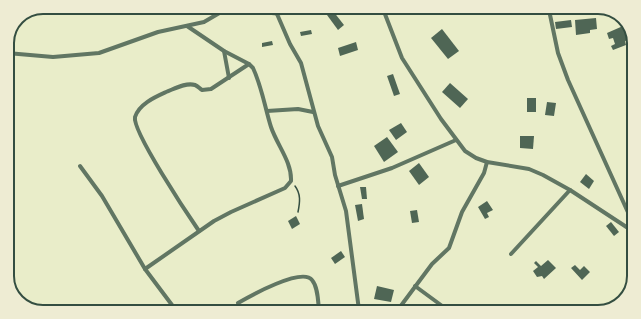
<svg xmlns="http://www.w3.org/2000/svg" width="641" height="319" viewBox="0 0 641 319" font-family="Montserrat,sans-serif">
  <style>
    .building { fill: #4f6655 }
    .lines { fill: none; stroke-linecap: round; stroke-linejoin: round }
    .path { stroke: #344e41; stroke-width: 1.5 }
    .minor { stroke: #617663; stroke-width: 4 }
    .rim { fill: none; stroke: #344e41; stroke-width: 2 }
  </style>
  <rect width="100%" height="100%" fill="#e9edc9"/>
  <g class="building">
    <polygon points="333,11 344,25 338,30 327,15"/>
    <polygon points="596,18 597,29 590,30 590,33 576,35 575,20"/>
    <polygon points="571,20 572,27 556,29 555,22"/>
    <polygon points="623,26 628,40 625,41 626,45 613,50 611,46 615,44 613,38 609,39 607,33"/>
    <polygon points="442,29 459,51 448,59 431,38"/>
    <polygon points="311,30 312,34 301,36 300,32"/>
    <polygon points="272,41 273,45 262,47 262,43"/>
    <polygon points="356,42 358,50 340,56 338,48"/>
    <polygon points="393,74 400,94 394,96 387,76"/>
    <polygon points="450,83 468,99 460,108 442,92"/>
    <rect x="527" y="98" width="9" height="14"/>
    <polygon points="547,102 556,103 554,116 545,115"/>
    <polygon points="401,123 407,132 396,140 389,130"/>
    <polygon points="520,136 534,136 533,149 520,148"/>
    <polygon points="387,137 398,152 384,162 374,146"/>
    <polygon points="419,163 429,177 419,185 409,171"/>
    <polygon points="586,174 594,181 589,189 580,182"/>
    <polygon points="360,187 366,187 367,199 362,199"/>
    <polygon points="487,201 493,210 487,213 489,217 485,219 478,207"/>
    <polygon points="362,204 364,219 358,221 355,205"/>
    <polygon points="417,210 419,222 412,223 410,211"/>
    <polygon points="296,216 300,224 292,229 288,221"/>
    <polygon points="611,222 619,232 614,236 606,226"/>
    <polygon points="341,251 345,257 335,264 331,258"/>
    <polygon points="548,260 556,268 544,279 542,276 537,277 533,271 538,267 534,263 536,261 541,266"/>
    <polygon points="575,265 580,270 584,266 590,272 582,280 571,268"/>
    <polygon points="377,286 394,290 391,302 374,299"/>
  </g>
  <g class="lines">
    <path class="path" d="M295 186C301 194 300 202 298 212"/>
    <g class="minor">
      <path d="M253 8C272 16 283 14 302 9"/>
      <polyline points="383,9 402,58 441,119 465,151 476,158 487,162 529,169 543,175 570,190 631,230"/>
      <polyline points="549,10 558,53 568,80 631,219"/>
      <polyline points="277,14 290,44 301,63 318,126 332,157 335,175 346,211 359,310"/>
      <polyline points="224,51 229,78"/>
      <polyline points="7,53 53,57 99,53 158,32 204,22 228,8"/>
      <polyline points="267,111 298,109 313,112"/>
      <polyline points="80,166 102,196 145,269 175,309"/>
      <polyline points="338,186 392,168 456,140"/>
      <path d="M199 231C188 215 132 131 135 117 139 104 155 97 166 92 174 89 186 82 195 85 198 86 200 89 202 90L211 89 249 64"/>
      <polyline points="511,254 570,190"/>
      <path d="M145 269 214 221 231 212 285 188 291 181C292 162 277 145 271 127 265 108 262 87 253 68L249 64 224 51 187 26"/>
      <polyline points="415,286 449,311"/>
      <path d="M238 303C250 296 302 267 312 280 318 287 318 301 319 310"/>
      <polyline points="397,311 432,264 449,248 462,212 484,173 487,162"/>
    </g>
  </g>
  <path d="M0 0H641V319H0ZM43 14H598A29 29 0 0 1 627 43V276A29 29 0 0 1 598 305H43A29 29 0 0 1 14 276V43A29 29 0 0 1 43 14Z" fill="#eeecd3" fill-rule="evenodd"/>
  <path class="rim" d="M43 14H598A29 29 0 0 1 627 43V276A29 29 0 0 1 598 305H43A29 29 0 0 1 14 276V43A29 29 0 0 1 43 14Z"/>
</svg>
